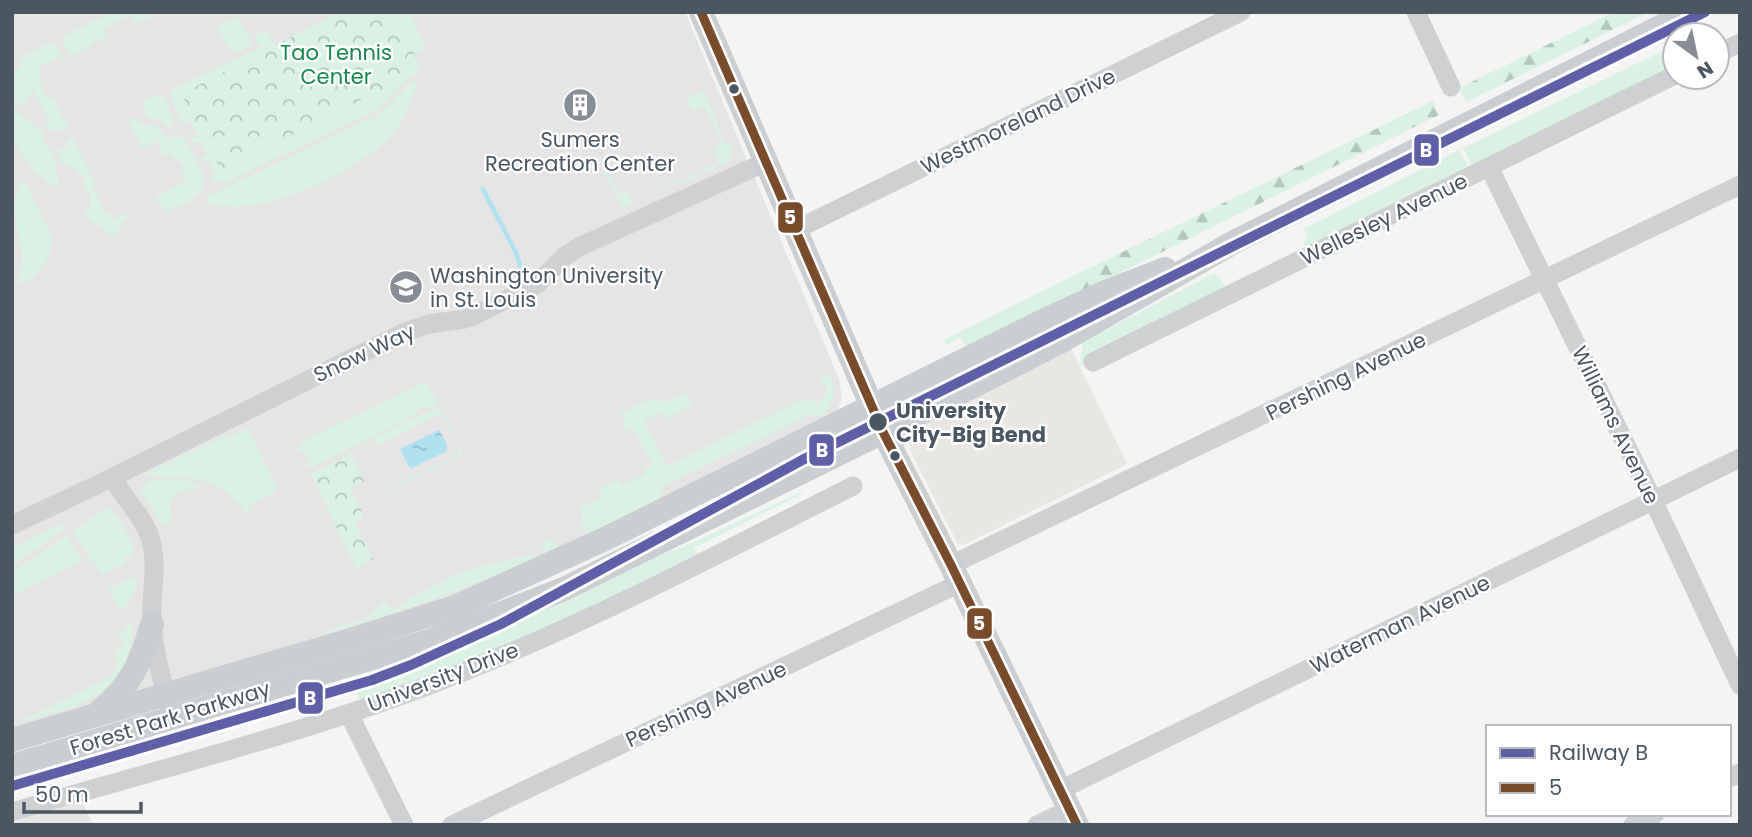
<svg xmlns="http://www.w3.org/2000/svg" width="1752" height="837" viewBox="0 0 1752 837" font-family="Poppins,sans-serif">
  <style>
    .commercial { fill: #e8e7e3 }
    .education { fill: #e6e5e6 }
    .green { fill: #d9f2e3 }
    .forest { fill: url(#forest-firs) }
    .park { fill: url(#park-crowns) }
    .water { fill: url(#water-ripples) }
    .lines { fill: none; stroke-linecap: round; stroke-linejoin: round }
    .stream { stroke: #aee2f0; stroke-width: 4.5 }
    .minor { stroke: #ced0d2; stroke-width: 19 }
    .major { stroke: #caced1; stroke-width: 24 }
    .bus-1-casing { stroke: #fff; stroke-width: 14 }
    .bus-1 { stroke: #7a4b2a; stroke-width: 9 }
    .rail-1-casing { stroke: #fff; stroke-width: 16 }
    .rail-1 { stroke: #5f5fa8; stroke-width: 10 }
    .bus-dot { fill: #4a5661; stroke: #fff; stroke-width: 2.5 }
    .labels { text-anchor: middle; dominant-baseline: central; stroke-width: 5; stroke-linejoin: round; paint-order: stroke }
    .park-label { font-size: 21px; fill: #17864f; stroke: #fff }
    .street-label { font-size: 21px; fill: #4a5661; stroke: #fff }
    .poi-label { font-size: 21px; fill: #4a5661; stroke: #fff }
    .stop-label { font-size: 21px; font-weight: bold; fill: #4a5661; stroke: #fff; text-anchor: start }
    .line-badge { stroke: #fff; stroke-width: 2.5 }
    .badge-label { font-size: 19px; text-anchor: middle; font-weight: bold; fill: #fff }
  </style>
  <defs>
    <pattern id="forest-firs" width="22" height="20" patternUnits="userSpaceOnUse" patternTransform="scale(1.75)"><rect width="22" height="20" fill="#d9f2e3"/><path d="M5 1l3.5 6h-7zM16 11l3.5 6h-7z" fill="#b2c7bb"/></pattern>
    <pattern id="park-crowns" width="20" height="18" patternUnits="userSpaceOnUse" patternTransform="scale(1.75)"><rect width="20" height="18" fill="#d9f2e3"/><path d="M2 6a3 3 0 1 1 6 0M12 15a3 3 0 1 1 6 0" fill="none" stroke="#b2c7bb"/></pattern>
    <pattern id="water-ripples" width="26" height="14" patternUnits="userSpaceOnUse" patternTransform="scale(1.75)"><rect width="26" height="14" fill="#aee2f0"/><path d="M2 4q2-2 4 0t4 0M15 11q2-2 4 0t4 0" fill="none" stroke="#90bac6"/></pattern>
  </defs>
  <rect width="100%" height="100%" fill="#f4f4f4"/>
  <polygon class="commercial" points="1071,348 1127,464 963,545 958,544 911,452 908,440 910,432"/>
  <g class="education">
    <polygon points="12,12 685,12 839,379 842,397 840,405 834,414 482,586 12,732"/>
    <polygon points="83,802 93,825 12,825 12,823"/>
  </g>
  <g class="green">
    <polygon points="113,12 156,14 136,23 131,15 103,28 107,37 93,42 92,45 70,56 63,42 64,36"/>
    <polygon points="393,12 409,12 425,45 423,50 415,54"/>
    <polygon points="238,17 252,44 236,53 227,47 217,27"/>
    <polygon points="266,30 275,46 181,94 221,171 418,71 419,73 407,79 377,110 223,184 221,180 213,182 211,177 216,173 209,160 202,162 201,158 207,154 199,141 194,143 191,140 197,135 190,122 181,123 170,93 173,89 260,48 254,36"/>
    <path d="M51 43 56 44 62 56 39 67 42 75 39 77 44 93 50 99 53 97 65 121 68 123 67 128C60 132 51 132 45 126L49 121 34 90 20 106 12 99V75L20 67 21 57Z"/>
    <polygon points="1675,45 1675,66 1473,167 1463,148"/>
    <path d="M415 80 417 85C410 102 406 119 394 133 360 171 258 221 207 203L206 198 211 195 381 113 410 83Z"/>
    <polygon points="704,90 724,143 729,142 733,151 729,155 731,160 622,208 604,173 606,169 618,194 627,191 634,203 719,162 714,148 721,143 705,106 692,111 686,98"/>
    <polygon points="157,95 165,97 174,123 170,128 160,120 147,117 143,110 144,101"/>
    <path d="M12 107 42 132 45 143 54 155 59 186 57 187C36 179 16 152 12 130 11 123 12 114 12 107Z"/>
    <path d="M128 119H135L144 125 156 126 165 136 183 137C191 152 215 182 197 196 188 203 176 207 167 212L164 207H162L156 196 186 182 182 174 184 168 182 163 175 160 172 153 164 157 157 141 142 148Z"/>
    <path d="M72 138 77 140 75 144 95 184 92 186 106 215 109 213 113 220 126 213 128 217 119 225 121 230 112 236C102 225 89 224 84 213L90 207 91 200 83 178 77 170 61 162 59 150 68 146 66 141Z"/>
    <polygon points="1459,150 1468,167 1307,249 1303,241 1308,238 1304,229"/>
    <path d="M24 179 51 234V250L46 262 34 277 19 285C18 278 22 268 22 259 21 234 5 201 24 179Z"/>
    <polygon points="1215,273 1217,277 1219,276 1226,289 1080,366 1083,342"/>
    <polygon points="1065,280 1073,296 966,346 960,338 946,345 943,340"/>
    <path d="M825 373C840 382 833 413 819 416 815 417 810 416 807 416L664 486 659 499 589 534 583 527 580 505H587L603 497 599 489 618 480 621 486 646 474 644 469 652 465 633 428 627 431 622 422 625 420 621 413 653 398 655 402 661 400 663 403 686 393 692 405 665 419 661 412 644 421 667 466 804 399 819 403 827 393 826 384 823 385 821 382Z"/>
    <polygon points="423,383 429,385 437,401 436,405 429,408 422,407 415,415 405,418 406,420 308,469 306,465 309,464 305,451 300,452 298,447 299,443"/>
    <polygon points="439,407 443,412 462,453 461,455 395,487 394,486 456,455 459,448 442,413 377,446 373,439"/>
    <path d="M248 428 277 488 273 490 274 493 248 505 250 512 246 514C218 473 190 478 146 476L147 473 224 436H234Z"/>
    <polygon points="163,479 184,480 203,485 175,493 170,504 172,519 169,524 161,524 141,490 148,481"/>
    <polygon points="801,492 802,494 694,548 697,554 676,564 541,631 483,656 361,701 347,676 649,558 681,548"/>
    <polygon points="108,507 122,522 134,549 131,555 124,559 126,563 101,574 95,561 92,562 73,531"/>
    <polygon points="60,524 64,530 12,565 12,548"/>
    <polygon points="67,535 82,561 12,596 12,572"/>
    <path d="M551 540 556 543 559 547C481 583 404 613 321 635L325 631 363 620 385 601 394 610C442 577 483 561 541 555L543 553V541Z"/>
    <path d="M131 578 138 579C134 592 132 603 120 611L109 589Z"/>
    <path d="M129 623H132C134 635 132 644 128 655 113 704 59 711 17 723L111 677 117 665 115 649 123 645 118 633 128 628 126 624Z"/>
  </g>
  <g class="forest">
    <polygon points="1614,12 1649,12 1466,102 1459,88"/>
    <polygon points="1433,101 1439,115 1073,296 1065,280"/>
  </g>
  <g class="park">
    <polygon points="340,12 393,12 420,65 416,67 418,71 221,171 181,94"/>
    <polygon points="351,454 364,481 350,488 364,515 355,523 373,559 356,568 311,474"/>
  </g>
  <polygon class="water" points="439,430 447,445 447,451 410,469 400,449"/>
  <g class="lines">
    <polyline class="stream" points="483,189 517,255 520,266 518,274"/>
    <g class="minor">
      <polyline points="1416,12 1451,87"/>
      <polyline points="1717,54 1740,43"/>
      <polyline points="1489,167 1653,500 1740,685"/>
      <polyline points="795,230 1241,12"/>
      <polyline points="1093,362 1675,75"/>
      <path d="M112 478C124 498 142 515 150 537 159 566 150 593 152 623 154 652 162 680 170 708"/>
      <polyline points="12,525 101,483 405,332 429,324 465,319 475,315 537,284 565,256 579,247 766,162"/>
      <polyline points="951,565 1740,185"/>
      <polyline points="349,714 404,825"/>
      <polyline points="1729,778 1740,773"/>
      <polyline points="1060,790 1740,458"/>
      <path d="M12 812C149 772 289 737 422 688 570 633 712 557 853 486"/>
      <polyline points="452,825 960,583"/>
      <polyline points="1037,825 1070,809"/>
      <polyline points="1633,825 1655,814"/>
    </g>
    <g class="major">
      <polyline points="701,12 883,432 951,565 1077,825"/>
      <path d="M100 711C131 685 141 663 152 624"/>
      <polyline points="12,740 350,640 455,607 605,539 1045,320 1106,292 1165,269"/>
      <polyline points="12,766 432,640 564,589 883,432 1058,343 1236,241 1690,12"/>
    </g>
    <g class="bus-1-casing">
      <polyline id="bus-1" points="701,12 883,432 951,565 1077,825"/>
    </g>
    <use href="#bus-1" class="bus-1"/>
    <g class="rail-1-casing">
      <polyline id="rail-1" points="12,786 372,680 411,665 501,624 806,458 1705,12"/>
    </g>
    <use href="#rail-1" class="rail-1"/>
  </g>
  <defs>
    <g id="building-disc" transform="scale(1.75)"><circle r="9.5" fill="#868d94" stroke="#fff"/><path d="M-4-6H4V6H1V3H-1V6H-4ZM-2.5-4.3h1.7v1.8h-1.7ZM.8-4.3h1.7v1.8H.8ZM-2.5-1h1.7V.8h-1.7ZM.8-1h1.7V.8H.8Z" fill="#fff"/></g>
    <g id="university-disc" transform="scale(1.75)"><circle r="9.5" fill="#868d94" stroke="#fff"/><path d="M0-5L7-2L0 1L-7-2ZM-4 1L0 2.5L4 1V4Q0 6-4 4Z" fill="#fff"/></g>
  </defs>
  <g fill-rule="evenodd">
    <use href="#building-disc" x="580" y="105"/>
    <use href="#university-disc" x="406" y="287"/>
  </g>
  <g class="bus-dot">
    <circle cx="734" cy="89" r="6"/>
    <circle cx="878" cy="422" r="10"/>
    <circle cx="895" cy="456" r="6"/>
  </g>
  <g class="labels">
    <g class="park-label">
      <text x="336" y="52">Tao Tennis<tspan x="336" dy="24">Center</tspan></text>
    </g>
    <g class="street-label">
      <text transform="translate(1018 121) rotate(-26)">Westmoreland Drive</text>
      <text transform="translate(1384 219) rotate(-26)">Wellesley Avenue</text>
      <text transform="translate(364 353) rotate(-25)">Snow Way</text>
      <text transform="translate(1346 376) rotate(-26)">Pershing Avenue</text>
      <text transform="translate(1616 425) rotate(64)">Williams Avenue</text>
      <text transform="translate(1400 624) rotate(-26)">Waterman Avenue</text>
      <text transform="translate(443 677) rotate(-21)">University Drive</text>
      <text transform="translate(706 704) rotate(-25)">Pershing Avenue</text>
      <text transform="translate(170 718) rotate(-17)">Forest Park Parkway</text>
    </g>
    <g class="poi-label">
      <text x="580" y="139">Sumers<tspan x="580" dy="24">Recreation Center</tspan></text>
      <text x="430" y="275" text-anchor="start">Washington University<tspan x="430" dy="24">in St. Louis</tspan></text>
    </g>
    <g class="stop-label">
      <text x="896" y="410">University<tspan x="896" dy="24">City-Big Bend</tspan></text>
    </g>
  </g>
  <g class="line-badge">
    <rect x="1413" y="133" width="27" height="34" rx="7" fill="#5f5fa8"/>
    <rect x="777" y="201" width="27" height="33" rx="7" fill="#7a4b2a"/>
    <rect x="808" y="433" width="27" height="34" rx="7" fill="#5f5fa8"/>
    <rect x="966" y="607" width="27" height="33" rx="7" fill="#7a4b2a"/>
    <rect x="297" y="681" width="27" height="34" rx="7" fill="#5f5fa8"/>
  </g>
  <g class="badge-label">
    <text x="1426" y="157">B</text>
    <text x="790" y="224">5</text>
    <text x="822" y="457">B</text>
    <text x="979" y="630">5</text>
    <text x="310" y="705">B</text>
  </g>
  <rect width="1752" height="837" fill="none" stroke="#4a5661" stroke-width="28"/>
  <rect x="1486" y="725" width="245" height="91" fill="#ffffff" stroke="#b7bbc0" stroke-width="2"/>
  <rect x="1500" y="748" width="35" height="10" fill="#5f5fa8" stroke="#b7bbc0" stroke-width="2"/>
  <text x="1549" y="760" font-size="21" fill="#4a5661">Railway B</text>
  <rect x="1500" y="783" width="35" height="10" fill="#7a4b2a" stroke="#b7bbc0" stroke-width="2"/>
  <text x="1549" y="795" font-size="21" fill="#4a5661">5</text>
  <g transform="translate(1696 56) rotate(147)"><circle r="33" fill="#ffffff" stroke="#b7bbc0" stroke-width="2"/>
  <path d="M0-5L12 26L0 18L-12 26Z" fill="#868d94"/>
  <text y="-10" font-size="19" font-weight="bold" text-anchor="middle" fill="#4a5661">N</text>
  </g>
  <path d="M24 802v10h117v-10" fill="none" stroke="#4a5661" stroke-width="3.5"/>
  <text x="35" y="802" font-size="21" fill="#4a5661" stroke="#ffffff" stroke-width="5" paint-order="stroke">50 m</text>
</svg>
